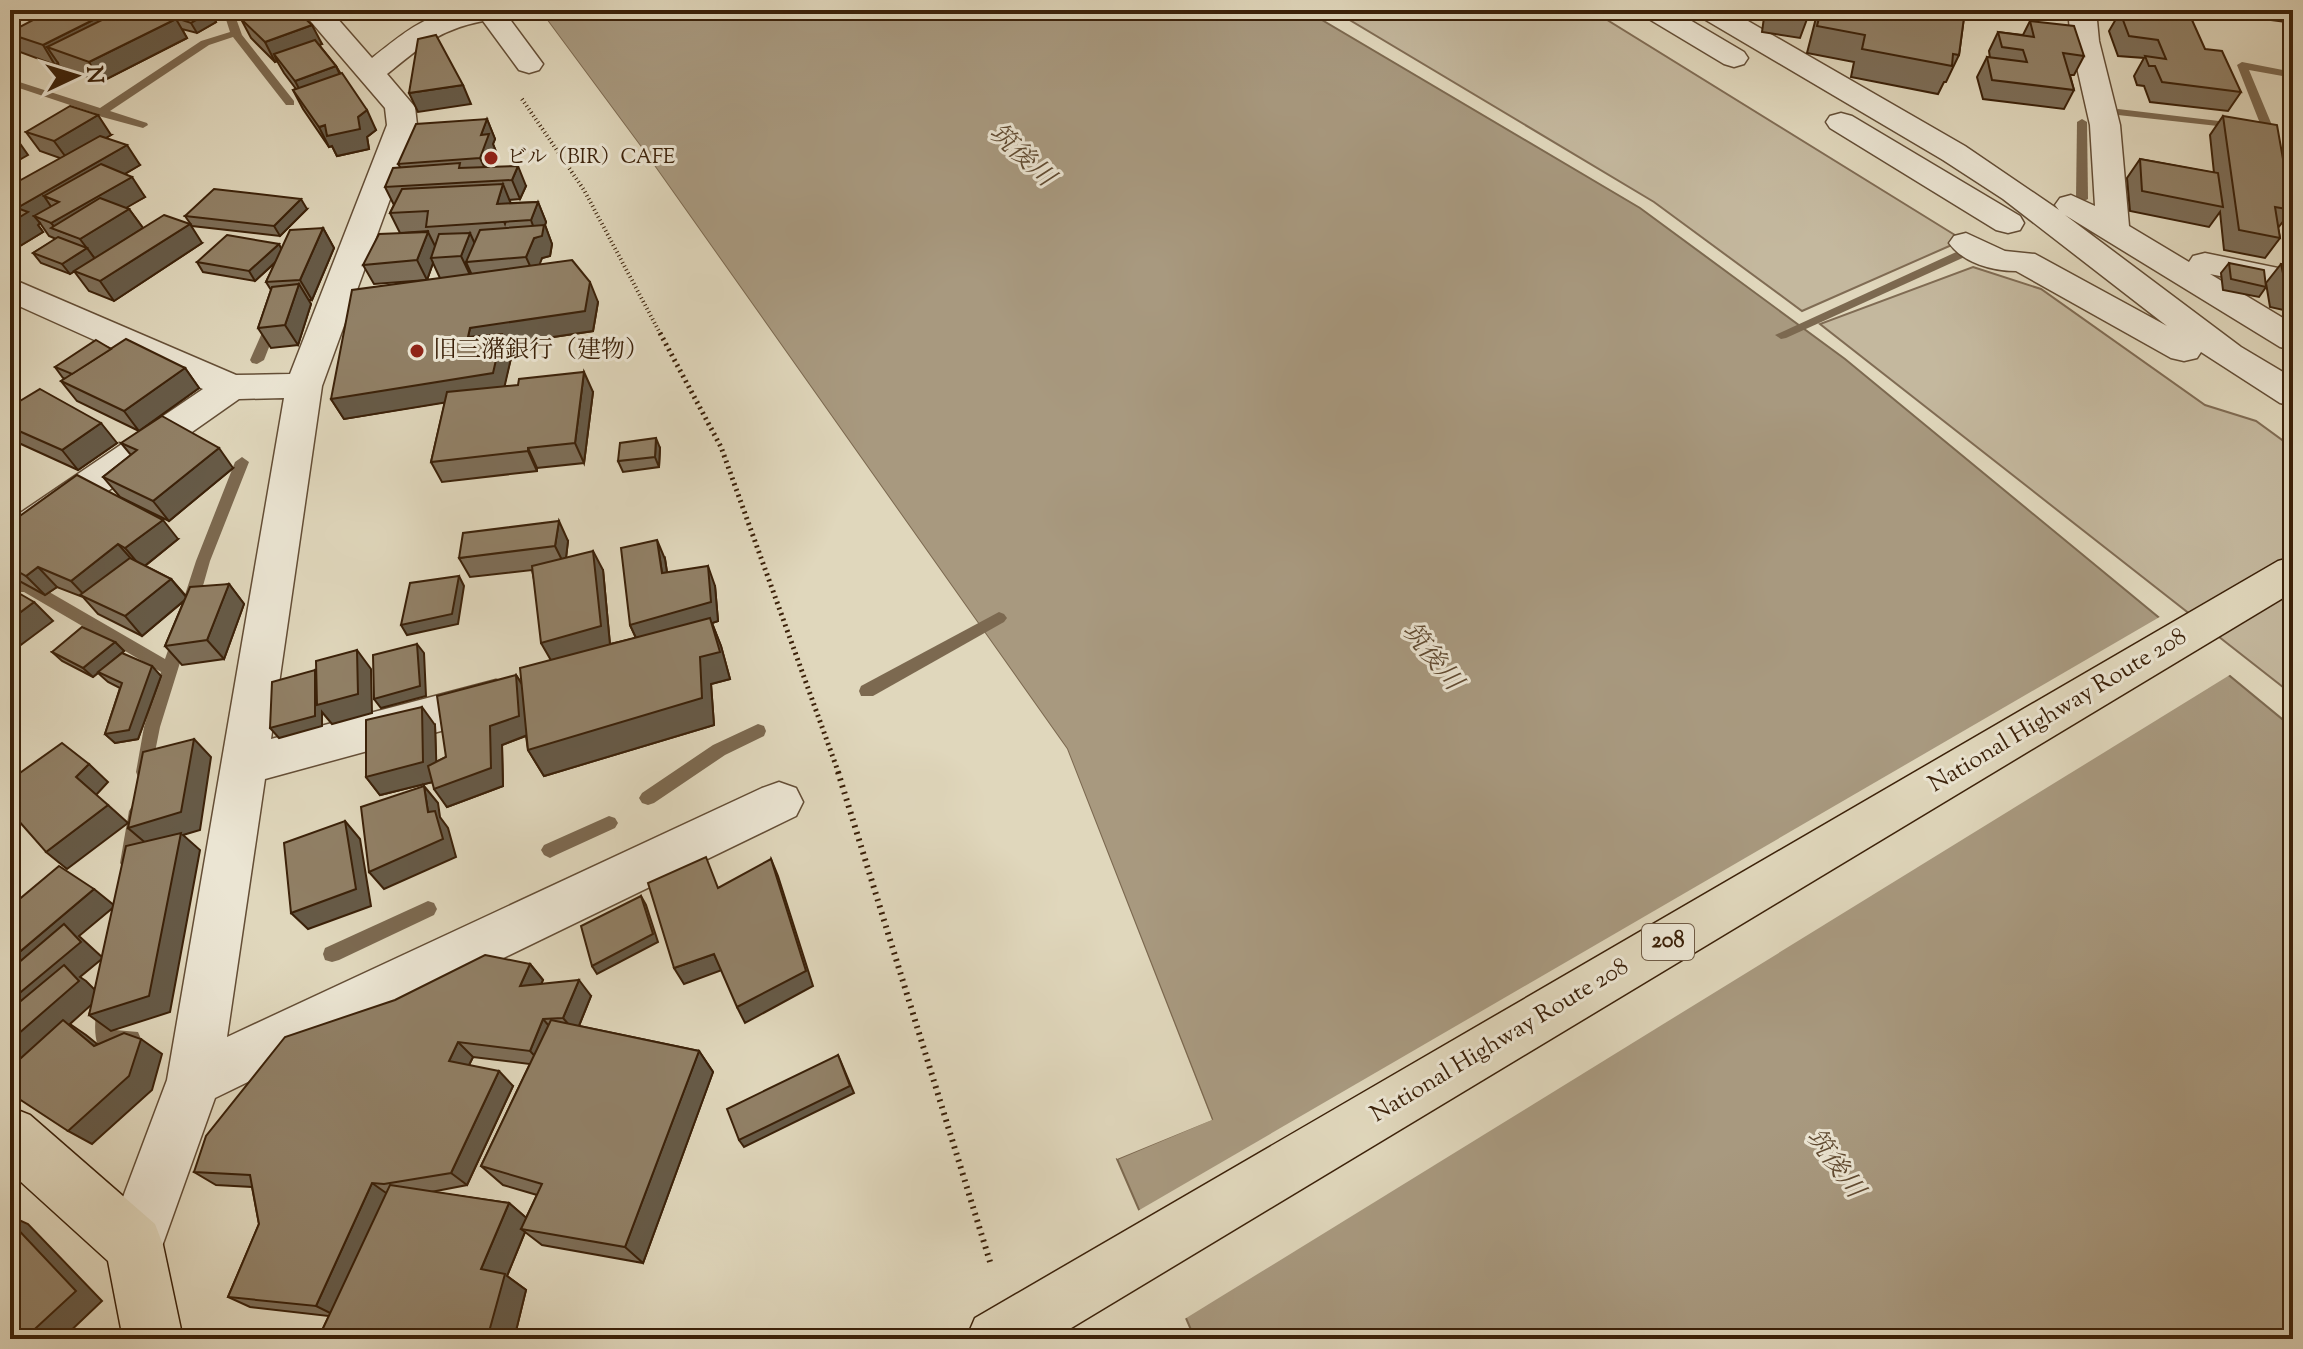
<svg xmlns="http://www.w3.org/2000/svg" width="2303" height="1349" viewBox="0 0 2303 1349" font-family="'Sorts Mill Goudy','Noto Serif JP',serif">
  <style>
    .green { fill: #c4b89e; stroke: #806c54; stroke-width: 2 }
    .water { fill: #a8997f; stroke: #7c6950; stroke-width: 2 }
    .pier { fill: #e0d7bc }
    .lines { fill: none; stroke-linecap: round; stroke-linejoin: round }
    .stream { fill: #7c6950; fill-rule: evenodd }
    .minor-casing { stroke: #644e36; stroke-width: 3 }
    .major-casing { stroke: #3b2109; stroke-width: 3 }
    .highway-casing { stroke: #3b2109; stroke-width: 3 }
    .path-far2 { stroke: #3b2109; stroke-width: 4; stroke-dasharray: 1 3; stroke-linecap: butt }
    .path-far1 { stroke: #3b2109; stroke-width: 5; stroke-dasharray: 2 4; stroke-linecap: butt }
    .path { stroke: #3b2109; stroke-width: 6; stroke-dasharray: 2 5; stroke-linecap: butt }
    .minor { fill: #ebe5d3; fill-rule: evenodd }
    .major { fill: #e0d7bc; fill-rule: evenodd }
    .highway { fill: #e0d7bc; fill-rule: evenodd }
    .wall { fill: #7d6e58; stroke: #3b2109; stroke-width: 2; fill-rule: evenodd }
    .shaded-wall { fill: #665a47; stroke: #3b2109; stroke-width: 2 }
    .building { fill: #918066; stroke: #3b2109; stroke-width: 2 }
    .poi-dot { fill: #8f2418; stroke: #ebe5d3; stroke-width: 3 }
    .labels { text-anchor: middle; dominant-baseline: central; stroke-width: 6; stroke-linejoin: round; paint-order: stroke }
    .far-poi-label { font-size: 20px; fill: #3b2109; stroke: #ebe5d3; text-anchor: start }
    .shield { fill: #ebe5d3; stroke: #705c46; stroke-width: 2 }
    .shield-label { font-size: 22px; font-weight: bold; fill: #3b2109 }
    .poi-label { font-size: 24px; fill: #3b2109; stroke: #ebe5d3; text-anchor: start }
    .street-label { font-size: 24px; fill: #3b2109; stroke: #ebe5d3 }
    .water-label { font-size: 26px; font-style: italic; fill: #614b32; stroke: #ebe5d3 }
  </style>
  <rect width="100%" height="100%" fill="#e0d7bc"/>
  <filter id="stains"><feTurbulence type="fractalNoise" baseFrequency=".0025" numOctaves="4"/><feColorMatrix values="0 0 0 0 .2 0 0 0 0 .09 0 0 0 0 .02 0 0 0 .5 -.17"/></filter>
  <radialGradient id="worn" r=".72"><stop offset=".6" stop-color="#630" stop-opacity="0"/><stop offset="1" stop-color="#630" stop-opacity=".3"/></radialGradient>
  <g class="green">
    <polygon points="1333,10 1591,10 1963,240 1802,311 1654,202"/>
    <polygon points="1973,267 2041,289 2205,405 2256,421 2293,448 2293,695 1820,324"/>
  </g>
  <polygon class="water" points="545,10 581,10 587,17 613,10 1305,10 1640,208 1845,359 2293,728 2293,1339 1195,1339 1117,1159 1212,1119 1067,749 641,147 541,12"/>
  <g class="pier">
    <polygon points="537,10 545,10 541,12 641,147 1067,749 1212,1120 1117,1159 1116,1156 1207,1118 1064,751"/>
    <polygon points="2163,615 2233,673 1183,1320 1136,1212"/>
  </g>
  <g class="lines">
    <g class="stream">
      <polygon points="223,10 233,10 242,35 294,101 294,105 286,105 233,37 209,45 110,111 147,123 148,125 143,128 95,115 94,113 10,85 10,79 100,108 201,41 230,32"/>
      <polygon points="2242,62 2293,72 2293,78 2249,70 2274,130 2272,132 2118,115 2113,112 2118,109 2261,126 2237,65"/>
      <polygon points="2082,119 2087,122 2088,199 2082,202 2076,199 2077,122"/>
      <polygon points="1965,248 1969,249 1969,255 1786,338 1781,339 1775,335"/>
      <polygon points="274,315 280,319 264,360 257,364 252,363 250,360 268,319"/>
      <polygon points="242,457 249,462 210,561 197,607 189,613 184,611 181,607 196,561 235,462"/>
      <polygon points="10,580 32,582 165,659 174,633 186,633 188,637 160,727 150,777 144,779 138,777 136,772 144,727 161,672 24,592 10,592"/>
      <polygon points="999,612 1004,614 1007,618 1004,622 873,696 861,696 859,691 861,686"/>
      <polygon points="758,724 764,726 766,731 764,736 725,755 654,803 648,805 642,803 639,798 642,793 713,745"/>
      <polygon points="138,804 144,806 147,811 138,863 135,868 129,871 123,868 120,863 129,811 132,806"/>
      <polygon points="609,816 615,818 618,823 615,828 556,855 550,858 544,855 541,850 544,845"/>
      <polygon points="428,901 434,903 437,909 434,915 339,960 332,962 325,960 323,954 325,948"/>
      <path d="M107 996 114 999 117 1005 115 1030 138 1032 141 1039 138 1046C126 1050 110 1050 98 1046 93 1033 95 1011 100 999Z"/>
    </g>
    <g class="minor-casing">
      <g id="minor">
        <path d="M301 10H330L372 58C426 15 434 10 503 10L543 64 539 70 529 73 519 70 483 21C438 30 422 46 387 74L415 107 417 125 322 386 271 739 496 680 512 685 518 698 512 711 496 716 265 779 227 1037 762 788 779 782 796 788 803 802 796 816 215 1098 155 1266 134 1274 113 1266 105 1245 167 1080 284 398 239 399 24 550 10 555V520L203 389 10 302V278L236 375 290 374 387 125 385 108Z"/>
        <polygon points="1640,10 1673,10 1744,52 1748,58 1744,64 1734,67 1724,64 1644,16"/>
        <path d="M1695 10H1729L1965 146 2059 210 2055 205 2060 198 2071 195 2095 206 2090 125 2071 41 2068 10H2096L2099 41 2120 125 2129 226 2189 262 2193 256 2205 253 2293 271V291L2210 274 2293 324V350L2280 347 2065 215 2241 347 2293 378V406L2280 403 2201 352 2197 358 2184 361 2171 358 2016 271C1993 271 1963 263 1949 243L1954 236 1966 233 2005 251 2035 254 2167 326 2003 199 1943 160 1699 16Z"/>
        <polygon points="1841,113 1852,116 2020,216 2024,223 2020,230 2008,233 1996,230 1830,128 1826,122 1830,116"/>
      </g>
    </g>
    <g class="major-casing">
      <polygon id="major" points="10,1107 30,1115 155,1224 163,1245 183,1339 123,1339 108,1261 10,1172"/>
    </g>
    <g class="highway-casing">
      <polygon id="highway" points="2293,557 2293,592 1053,1339 966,1339 975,1318 2278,561"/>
    </g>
    <polyline class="path-far2" points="522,99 584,190 661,335"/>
    <polyline class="path-far1" points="660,333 721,447 839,774"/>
    <polyline class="path" points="838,772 991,1265"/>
    <use href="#minor" class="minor"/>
    <use href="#major" class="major"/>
    <use href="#highway" class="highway"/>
  </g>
  <g class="wall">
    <polygon points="162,10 223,10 224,13 214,18 216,22 197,33 182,29 187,38 101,82 59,66 58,63 55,65 20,52 10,37 10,32 157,12"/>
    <polygon points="240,10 296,10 322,44 319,45 336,66 376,130 367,137 369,149 337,156 332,146 329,147 303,109 293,90 296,89 284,73 277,61 275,62 251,38 241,19 247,17"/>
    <polygon points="1765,10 1808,10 1807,19 1800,38 1762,32"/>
    <polygon points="1818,10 1965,10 1959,55 1946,82 1944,82 1938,94 1851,77 1854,62 1807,53"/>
    <polygon points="2262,10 2293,10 2293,23 2264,19"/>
    <polygon points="2120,12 2205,49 2241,92 2228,111 2150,102 2144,86 2137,85 2134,76 2144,58 2118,56 2109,31"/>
    <polygon points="2030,21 2084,56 2074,75 2070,75 2074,90 2064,109 1983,99 1977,77 1987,57 1990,58 1989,51 1998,32 2023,35"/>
    <polygon points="2293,105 2293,133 2290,110"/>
    <polygon points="2223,116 2292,210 2278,228 2280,238 2265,258 2224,250 2220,212 2209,227 2130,211 2127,178 2140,159 2214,173 2210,135"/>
    <polygon points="487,119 495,139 493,144 497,154 492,167 526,186 520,199 509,200 511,203 538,202 546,222 545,225 552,244 550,256 542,258 539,264 598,302 593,331 507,344 512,354 504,386 593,392 584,463 537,468 537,471 442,482 431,462 445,402 344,419 331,399 440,278 433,263 427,280 374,284 363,265 428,232 428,231 400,233 390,213 394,205 385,187 400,167 398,164"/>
    <polygon points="26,132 111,135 106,138 140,165 125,174 145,197 126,207 129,209 143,228 202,243 114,301 89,291 74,271 102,254 70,274 41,263 33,253 56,239 49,236 40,223 38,225 43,232 10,252 60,158 40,151"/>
    <polygon points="307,209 280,236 192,226 185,216"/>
    <polygon points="323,228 334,248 312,300 308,300 311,304 298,345 271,348 258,328 271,290 266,282 276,262 255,281 203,272 197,262 282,249"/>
    <polygon points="2229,263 2266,287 2259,297 2223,290 2221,273"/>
    <polygon points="2281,264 2293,266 2293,312 2270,307 2266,283"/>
    <polygon points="111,349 185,368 199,388 139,431 77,401 61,381 65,379 63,378 55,367"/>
    <polygon points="10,407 117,443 78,470 10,439"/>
    <polygon points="121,443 233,468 169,521 120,497 103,477 131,455"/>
    <polygon points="660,448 659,467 623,472 618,461"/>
    <polygon points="10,523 178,539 145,566 171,579 186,596 229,584 244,604 224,659 182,665 165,646 184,601 142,636 98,614 83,597 57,587 45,595 10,576"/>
    <polygon points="568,541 566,558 603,570 610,644 636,638 630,625 665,559 667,572 715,586 718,621 712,623 721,646 730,679 711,684 714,725 544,776 528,750 526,736 502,745 503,786 447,807 432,782 380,795 366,777 435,725 436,762 446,757 516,675 522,684 551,660 532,570 470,577 459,558"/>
    <polygon points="115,642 124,651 122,653 161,676 138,739 115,743 105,734 120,688 108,682 98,673 93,677 62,661 52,652"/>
    <path d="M530 964 543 980 541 984 591 996 579 1026 699 1051 713 1072 643 1263 542 1245 525 1232 507 1276 526 1290 514 1339H318L329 1316 250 1307 228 1297 259 1224 252 1187 216 1185 194 1172ZM473 1057 530 1064 481 1166 503 1185 537 1195 526 1218 509 1203 431 1192 467 1185 513 1086 469 1065Z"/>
  </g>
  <g class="shaded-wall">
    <polygon points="206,10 223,10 224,13 214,18 216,22 197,33 191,23"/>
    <polygon points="244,10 276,10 249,19"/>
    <polygon points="97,18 109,37 47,47 58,63 55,65 43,45"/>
    <polygon points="176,19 187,38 101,82 89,62"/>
    <polygon points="312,25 322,44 279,60 274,54 277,61 275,62 265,42"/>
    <polygon points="336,66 345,86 305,100 295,81"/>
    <polygon points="463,85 471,104 418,112 409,93"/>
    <polygon points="367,110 376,130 367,137 369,149 337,156 332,146 329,147 319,127 358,117"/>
    <polygon points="98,115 111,135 68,160 54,141"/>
    <polygon points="487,119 495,139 493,144 497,154 489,177 480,158 481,135"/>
    <polygon points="14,135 28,155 10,165 10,138"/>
    <polygon points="127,145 140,165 64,209 59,202 44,196 56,214 34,216 40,223 38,225 43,232 10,252 10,223 17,208"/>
    <polygon points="518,166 526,186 520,199 512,180"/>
    <polygon points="132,177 145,197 76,237 57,230 51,223"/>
    <polygon points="503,184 511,204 505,224 497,204"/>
    <polygon points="301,199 307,209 280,236 274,226"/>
    <polygon points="538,202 546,222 545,225 552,244 550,256 542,258 535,277 526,257 534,238 537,237 531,220"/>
    <polygon points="129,209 143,228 95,259 80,239"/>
    <polygon points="190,224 202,243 114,301 100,281"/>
    <polygon points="323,228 334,248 312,300 300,280"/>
    <polygon points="428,232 438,252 431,258 433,263 427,280 417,260"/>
    <polygon points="470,233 479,253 466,262 471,273 470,275 461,256"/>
    <polygon points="279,244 284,254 255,281 249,271"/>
    <polygon points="87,248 95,259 70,274 62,264"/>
    <polygon points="590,282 598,302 593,331 507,344 512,354 503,393 344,419 331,399 468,337 470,328"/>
    <polygon points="299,284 311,304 298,345 285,325"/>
    <polygon points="185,368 199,388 139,431 124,411"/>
    <polygon points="584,372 593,392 584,463 575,443"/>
    <polygon points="101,423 117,443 78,470 62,450"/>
    <polygon points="656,438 660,448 659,467 655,457"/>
    <polygon points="219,448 233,468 169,521 153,501"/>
    <polygon points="528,448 537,468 537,471 528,451"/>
    <polygon points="163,520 178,539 142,568 125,548"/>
    <polygon points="559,521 568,541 565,566 555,546"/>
    <polygon points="657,540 665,559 670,593 662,573"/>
    <polygon points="118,544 135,563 87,598 71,581"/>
    <polygon points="593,551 603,570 610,645 552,662 541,643"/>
    <polygon points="708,566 715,586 718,621 712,623 721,646 730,679 711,684 714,725 544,776 528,750 639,644 630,625"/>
    <polygon points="38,567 57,587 45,595 26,576"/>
    <polygon points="459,576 464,586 458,624 407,635 401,625"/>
    <polygon points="171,579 187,598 142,636 125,616"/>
    <polygon points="229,584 244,604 224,659 207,640"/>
    <polygon points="34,602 53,621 10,653 10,620"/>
    <polygon points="115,642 124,651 93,677 83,668"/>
    <polygon points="417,644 424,653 426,696 381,708 374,699"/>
    <polygon points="357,650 371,669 372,713 332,724 322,712 322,726 279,738 270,728 315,670 322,680"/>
    <polygon points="152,666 161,676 138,739 115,743 105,734"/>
    <polygon points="516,675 528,694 530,734 502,745 503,786 447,807 434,789 490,726"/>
    <polygon points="422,707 435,725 437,781 380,795 366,777"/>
    <polygon points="194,739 211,757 200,830 183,835 200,850 170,1012 111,1031 89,1015 148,845 128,828"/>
    <polygon points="89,764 108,782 96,795 76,777"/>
    <polygon points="424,786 438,803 440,817 448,828 456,857 384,889 369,872 428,812"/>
    <polygon points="108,805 128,823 67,869 46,852"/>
    <polygon points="345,821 360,839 371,906 308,929 291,913"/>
    <polygon points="771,859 778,876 813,986 745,1023 737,1007"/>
    <polygon points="94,889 115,906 79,936 103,958 80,977 86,981 101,996 70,1024 86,1035 117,1060 10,1073 10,960"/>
    <polygon points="641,896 646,905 658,942 597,974 592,966"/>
    <polygon points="714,954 722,970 684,984 674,968"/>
    <polygon points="530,964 543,980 533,1002 520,986"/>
    <polygon points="579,980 591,996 576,1033 563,1018"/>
    <polygon points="543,1019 556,1034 544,1066 530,1051"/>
    <polygon points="141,1039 162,1054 152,1090 92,1144 68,1131"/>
    <polygon points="458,1042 473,1057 464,1075 449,1061"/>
    <polygon points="699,1051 713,1072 643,1263 625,1247"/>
    <polygon points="838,1055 854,1093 744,1147 739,1140"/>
    <polygon points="499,1071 513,1086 467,1185 451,1173"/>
    <polygon points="372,1183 389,1195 336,1316 316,1306"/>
    <polygon points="509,1203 530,1221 521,1229 525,1232 507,1276 526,1290 514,1339 487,1339 481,1269"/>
    <polygon points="10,1216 28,1224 102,1301 62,1339 24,1339"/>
  </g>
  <g class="building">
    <polygon points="52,10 73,10 97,18 43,45 10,34 10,32"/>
    <polygon points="73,10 122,10 100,21 97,18"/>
    <polygon points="122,10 150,10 176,19 89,62 47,47"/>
    <polygon points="162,10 206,10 211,12 191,23 157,12"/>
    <polygon points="267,10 296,10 312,25 265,42 241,19"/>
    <polygon points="1770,10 1808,10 1807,19 1769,13"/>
    <polygon points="1821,10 1965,10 1959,55 1953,54 1952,66 1862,49 1865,35 1817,26"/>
    <polygon points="2120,12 2192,20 2205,49 2222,51 2241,92 2162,82 2155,66 2149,66 2145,56 2166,59 2158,40 2129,36"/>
    <polygon points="2030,21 2074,26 2084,56 2063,53 2074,90 1992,80 1987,57 2027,62 2023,50 2002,47 1998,32 2034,37"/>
    <polygon points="436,35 463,85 409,93 418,39"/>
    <polygon points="315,40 336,66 295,81 274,54"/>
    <polygon points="342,73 367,110 358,117 360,129 327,136 325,125 319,127 293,90"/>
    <polygon points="70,106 98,115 54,141 26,132"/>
    <polygon points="2223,116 2277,125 2292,210 2275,207 2280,238 2239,230"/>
    <polygon points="487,119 481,135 489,134 480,158 398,164 416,124"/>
    <polygon points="100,136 127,145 17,208 28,212 10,223 10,186"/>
    <polygon points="2140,159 2218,173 2223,207 2142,191"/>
    <polygon points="460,163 459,168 518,166 512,180 385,187 393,168"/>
    <polygon points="101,164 132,177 51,223 34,216 59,202 44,196"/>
    <polygon points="503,184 497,204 538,202 531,220 426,227 428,211 390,213 402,189"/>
    <polygon points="214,189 301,199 274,226 185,216"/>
    <polygon points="100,198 129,209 80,239 51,228"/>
    <polygon points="164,215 190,224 100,281 74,271"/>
    <polygon points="544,225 542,236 534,238 526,257 466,262 480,230"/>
    <polygon points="323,228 300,280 266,282 290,230"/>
    <polygon points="428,232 417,260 363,265 379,234"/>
    <polygon points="470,233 461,256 431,258 439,234"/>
    <polygon points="227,235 279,244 249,271 197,262"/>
    <polygon points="58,237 87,248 62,264 33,253"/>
    <polygon points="572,260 590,282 585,311 470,328 468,337 502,334 493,373 331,399 352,290"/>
    <polygon points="2229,263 2264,270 2266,287 2231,279"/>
    <polygon points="2281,264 2293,266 2293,289 2286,287"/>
    <polygon points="299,284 285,325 258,328 272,287"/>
    <polygon points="126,339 185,368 124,411 61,381"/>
    <polygon points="96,340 111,349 72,374 55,367"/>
    <polygon points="584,372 575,443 528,448 528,451 431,462 447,392 518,385 519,379"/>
    <polygon points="40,389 101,423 62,450 10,427 10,407"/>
    <polygon points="162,416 219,448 153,501 103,477 137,450 121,443"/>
    <polygon points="656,438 655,457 618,461 620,443"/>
    <polygon points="77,475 163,520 125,548 118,544 71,581 38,567 26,576 10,567 10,523"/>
    <polygon points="559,521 555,546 459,558 463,533"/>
    <polygon points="657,540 662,573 708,566 711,602 630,625 621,548"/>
    <polygon points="593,551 601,626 541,643 532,566"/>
    <polygon points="130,558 171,579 125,616 80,595"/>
    <polygon points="459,576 452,614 401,625 410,583"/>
    <polygon points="229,584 207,640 165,646 190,587"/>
    <polygon points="10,588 34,602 10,620"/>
    <polygon points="710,618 720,652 700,657 702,698 528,750 520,668"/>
    <polygon points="82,627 115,642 83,668 52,652"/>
    <polygon points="417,644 420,686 374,699 373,655"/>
    <polygon points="357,650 358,694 317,705 316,661"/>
    <polygon points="122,653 152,666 129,730 105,734 122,683 98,672"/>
    <polygon points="315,670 315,716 270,728 272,682"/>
    <polygon points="516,675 519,716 490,726 491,768 434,789 428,766 446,757 437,696"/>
    <polygon points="422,707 423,762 366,777 366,720"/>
    <polygon points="194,739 181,812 128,828 143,752"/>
    <polygon points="62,743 89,764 76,777 108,805 46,852 10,811 10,780"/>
    <polygon points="424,786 428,812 435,811 443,839 369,872 361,807"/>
    <polygon points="345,821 356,889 291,913 284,843"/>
    <polygon points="181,833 149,996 89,1015 126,846"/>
    <polygon points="706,857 718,888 771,859 806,971 737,1007 714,954 674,968 648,883"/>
    <polygon points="59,866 94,889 10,960 10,907"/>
    <polygon points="641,896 653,934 592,966 581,926"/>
    <polygon points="64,924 81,942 10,1001 10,970"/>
    <polygon points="485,955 530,964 520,986 579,980 563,1018 543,1019 530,1051 458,1042 449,1061 499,1071 451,1173 384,1184 372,1183 316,1306 228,1297 259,1224 250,1175 194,1172 206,1136 285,1037 395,1000"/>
    <polygon points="64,965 79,981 10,1041 10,1010"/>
    <polygon points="63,1020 94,1046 124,1033 141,1039 129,1076 68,1131 10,1093 10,1068"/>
    <polygon points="551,1020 699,1051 625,1247 521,1229 542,1184 481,1166"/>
    <polygon points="838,1055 850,1086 739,1140 727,1109"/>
    <polygon points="390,1185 509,1203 481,1269 505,1274 487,1339 318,1339"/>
    <polygon points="10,1221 76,1291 24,1339 10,1339"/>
  </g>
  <g class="poi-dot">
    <circle cx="491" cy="158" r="8"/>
    <circle cx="417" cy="351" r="8"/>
  </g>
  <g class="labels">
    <g class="far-poi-label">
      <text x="507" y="158">ビル（BIR）CAFE</text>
    </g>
    <rect class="shield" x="1642" y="924" width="52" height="36" rx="6"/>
    <g class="shield-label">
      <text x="1668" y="942">208</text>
    </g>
    <g class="poi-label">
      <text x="433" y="351">旧三潴銀行（建物）</text>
    </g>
    <g class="street-label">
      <text transform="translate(2058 711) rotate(-31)">National Highway Route 208</text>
      <text transform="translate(1500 1041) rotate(-31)">National Highway Route 208</text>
    </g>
    <g class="water-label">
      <text transform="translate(1021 156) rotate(43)">筑後川</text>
      <text transform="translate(1431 657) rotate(51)">筑後川</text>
      <text transform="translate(1834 1164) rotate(54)">筑後川</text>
    </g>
  </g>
  <rect width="2303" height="1349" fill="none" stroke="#e0d7bc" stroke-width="40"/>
  <rect x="12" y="12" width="2279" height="1325" fill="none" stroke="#3b2109" stroke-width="4"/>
  <rect x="20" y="20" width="2263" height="1309" fill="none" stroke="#3b2109" stroke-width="2"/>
  <g transform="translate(76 76) rotate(86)" stroke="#ebe5d3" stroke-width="6" paint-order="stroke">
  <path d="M0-6L14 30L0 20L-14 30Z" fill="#3b2109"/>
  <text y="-12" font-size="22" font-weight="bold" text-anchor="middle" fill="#3b2109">N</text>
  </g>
  <rect width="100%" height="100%" filter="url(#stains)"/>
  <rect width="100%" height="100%" fill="url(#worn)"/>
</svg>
